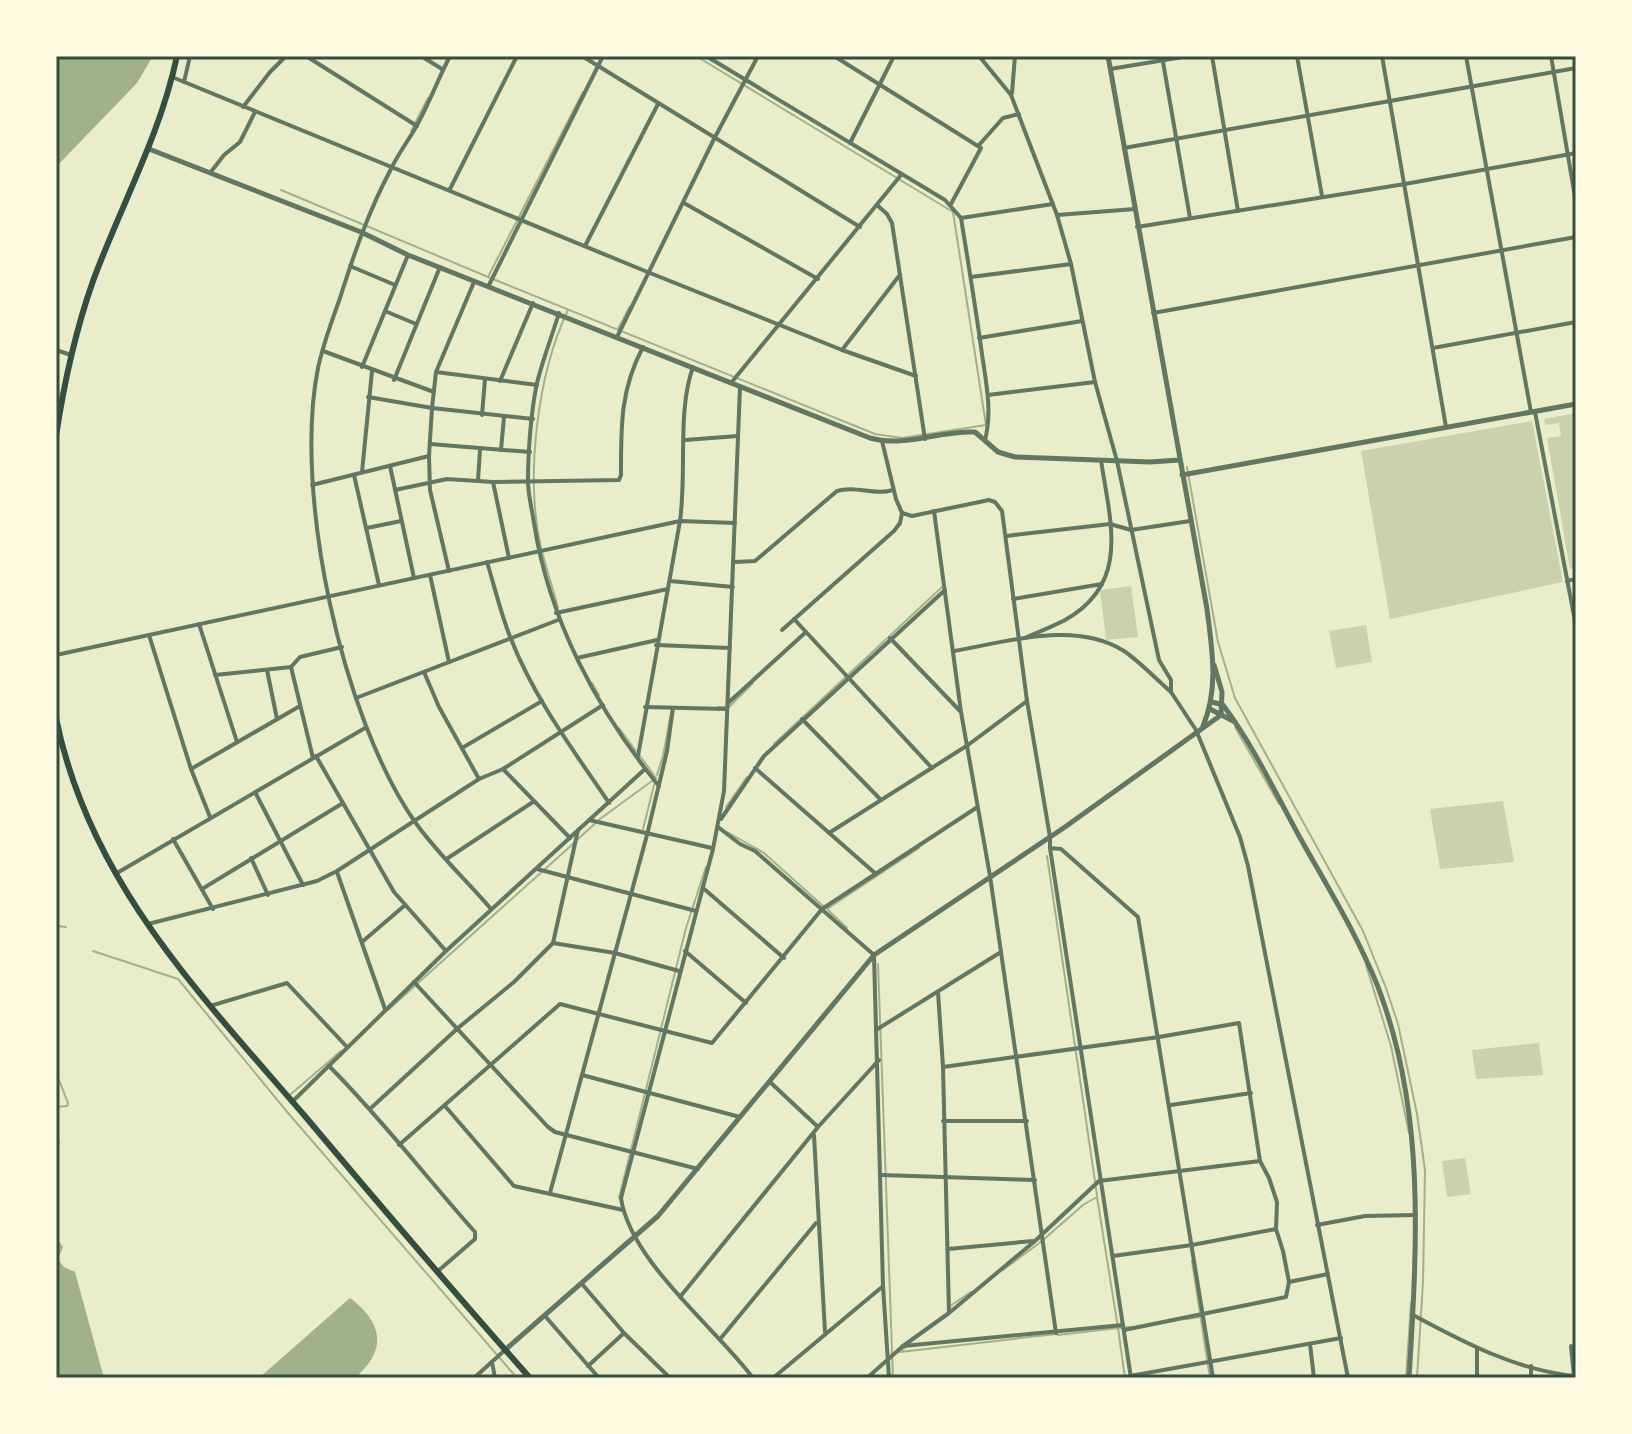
<svg xmlns="http://www.w3.org/2000/svg" width="1632" height="1434" viewBox="0 0 1632 1434" font-family="Commissioner,sans-serif">
  <style>
    .green { fill: #cad2ad }
    .water { fill: #a3b18a }
    .lines { fill: none; stroke-linecap: round; stroke-linejoin: round }
    .stream { stroke: #a3b18a; stroke-width: 2 }
    .minor { stroke: #617663; stroke-width: 4 }
    .tertiary { stroke: #617663; stroke-width: 5 }
    .trunk { stroke: #344e41; stroke-width: 6 }
    .neatline { fill: none; stroke: #344e41; stroke-width: 3 }
  </style>
  <rect width="100%" height="100%" fill="#e9edc9"/>
  <g class="green">
    <polygon points="1576,413 1576,568 1570,569 1547,438 1561,436 1559,423 1545,425 1544,419"/>
    <polygon points="1532,421 1563,582 1390,619 1361,451"/>
    <polygon points="1131,586 1138,637 1106,640 1100,590"/>
    <polygon points="1366,625 1372,662 1336,668 1329,631"/>
    <polygon points="1503,801 1514,862 1440,869 1430,809"/>
    <polygon points="1539,1043 1543,1075 1476,1079 1472,1050"/>
    <polygon points="1465,1158 1471,1194 1447,1197 1442,1161"/>
  </g>
  <g class="water">
    <polygon points="56,56 153,56 137,83 56,167"/>
    <polygon points="56,1237 63,1247 58,1259 64,1267 75,1272 104,1378 56,1378"/>
    <path d="M350 1298C373 1315 387 1338 369 1363 365 1368 360 1372 357 1378H259Z"/>
  </g>
  <g class="lines">
    <g class="stream">
      <polyline points="411,131 428,98"/>
      <polyline points="281,190 488,277 875,434 902,438 986,425 953,212 696,56"/>
      <polyline points="488,277 583,92"/>
      <polyline points="618,329 630,306"/>
      <polyline points="1187,467 1218,642 1235,698 1363,931 1386,988 1398,1024 1417,1114 1425,1170 1423,1282 1417,1378"/>
      <path d="M558 608C553 588 546 568 541 548 525 478 537 375 568 310"/>
      <polyline points="592,683 599,695"/>
      <polyline points="718,707 729,707 753,683"/>
      <polyline points="1235,727 1279,804"/>
      <polyline points="619,728 636,751"/>
      <polyline points="774,744 942,587"/>
      <polyline points="657,775 663,756 672,708"/>
      <polyline points="726,807 747,777"/>
      <polyline points="643,829 655,781"/>
      <polyline points="727,832 764,853 823,906"/>
      <polyline points="578,839 600,819 656,778 640,756"/>
      <polyline points="1047,856 1097,1195"/>
      <polyline points="827,909 919,848"/>
      <polyline points="828,910 847,928"/>
      <polyline points="56,930 59,926 66,927"/>
      <polyline points="93,951 178,979 288,1113 517,1378"/>
      <polyline points="878,964 893,1378"/>
      <polyline points="1366,965 1391,1046 1409,1133"/>
      <polyline points="388,1010 574,843"/>
      <polyline points="291,1094 341,1051"/>
      <polyline points="56,1107 67,1106 68,1103 59,1080"/>
      <polyline points="56,1117 56,1132"/>
      <polyline points="56,1135 59,1143"/>
      <polyline points="619,1198 686,928 706,867"/>
      <polyline points="1043,1240 1083,1205 1097,1197 1118,1328 1132,1327"/>
      <polyline points="1192,1261 1210,1378"/>
      <polyline points="1003,1270 1042,1241"/>
      <polyline points="950,1306 971,1292"/>
      <polyline points="1186,1319 1200,1317"/>
      <polyline points="1058,1335 1118,1328 1125,1378"/>
      <polyline points="906,1347 900,1352 1056,1334"/>
      <polyline points="1406,1378 1411,1303"/>
    </g>
    <g class="minor">
      <polyline points="306,56 417,126"/>
      <polyline points="421,56 442,69"/>
      <path d="M450 56C438 79 429 104 416 127 408 141 398 154 391 169 369 210 354 254 340 298 332 321 323 344 318 368 293 493 342 718 415 822 437 853 466 880 491 909"/>
      <polyline points="582,56 860,227"/>
      <path d="M706 56 945 200 961 218C968 261 975 304 981 347 985 378 993 409 985 440"/>
      <polyline points="834,56 981,148 951,204"/>
      <polyline points="979,56 1011,95 1057,215 1071,264 1095,382 1117,461 1159,660 1171,680 1171,692 1196,730 1240,837 1248,866 1348,1378"/>
      <polyline points="1162,56 1190,218"/>
      <polyline points="1212,56 1238,211"/>
      <polyline points="1297,56 1322,196"/>
      <polyline points="1382,56 1446,427"/>
      <polyline points="1466,56 1531,412"/>
      <polyline points="1551,56 1576,203"/>
      <polyline points="1110,69 1189,56"/>
      <polyline points="172,77 650,273 842,350 916,376"/>
      <polyline points="184,82 190,56"/>
      <polyline points="1012,93 1015,56"/>
      <polyline points="243,107 270,72 286,56"/>
      <polyline points="850,143 894,56"/>
      <polyline points="979,145 1003,118 1019,114"/>
      <polyline points="1124,148 1576,68"/>
      <polyline points="210,173 224,155 240,142 255,112"/>
      <polyline points="450,189 517,56"/>
      <polyline points="684,203 818,279"/>
      <polyline points="878,206 887,214 892,223 925,439"/>
      <polyline points="1057,215 1135,209"/>
      <polyline points="961,218 1053,204"/>
      <polyline points="1137,227 1405,184 1576,153"/>
      <polyline points="585,246 658,104"/>
      <polyline points="350,266 395,285"/>
      <polyline points="971,277 1071,264"/>
      <polyline points="489,285 603,56"/>
      <polyline points="385,311 416,324"/>
      <path d="M559 313C552 336 543 359 537 383 531 411 528 452 528 481 528 495 532 509 534 523 549 620 597 710 659 786"/>
      <polyline points="1153,313 1576,237"/>
      <polyline points="617,337 714,139 758,56"/>
      <polyline points="979,338 1082,321"/>
      <polyline points="1433,348 1576,322"/>
      <polyline points="56,350 71,355"/>
      <polyline points="842,350 899,276"/>
      <polyline points="323,351 434,392"/>
      <polyline points="362,367 408,255"/>
      <polyline points="436,372 537,385"/>
      <polyline points="394,380 440,267"/>
      <polyline points="500,381 533,303"/>
      <polyline points="731,383 901,175"/>
      <path d="M740 387 724 791 713 849 621 1198C630 1261 715 1327 753 1378"/>
      <polyline points="988,395 1095,382"/>
      <polyline points="368,397 432,408 533,419"/>
      <polyline points="1535,412 1576,626"/>
      <polyline points="482,415 485,379"/>
      <polyline points="685,440 738,436"/>
      <polyline points="882,441 896,499 902,513"/>
      <polyline points="430,444 530,452"/>
      <polyline points="501,450 504,417"/>
      <polyline points="390,466 414,578"/>
      <polyline points="362,472 372,371"/>
      <polyline points="354,475 379,585"/>
      <polyline points="478,481 480,449"/>
      <polyline points="493,482 509,558"/>
      <polyline points="312,485 429,456"/>
      <path d="M395 490 447 479 493 482 619 480 621 475C621 427 620 390 643 347"/>
      <polyline points="934,511 961,712 990,876 1056,1333"/>
      <polyline points="902,513 912,516 989,500 995,502 1002,511 1027,701 1050,837 1050,848 1131,1378"/>
      <polyline points="367,528 401,521"/>
      <polyline points="1006,536 1110,524 1131,530 1190,521"/>
      <path d="M487 562C495 588 501 615 511 639 534 698 574 751 609 803"/>
      <path d="M735 562 755 561 837 491C856 485 874 496 893 490"/>
      <polyline points="449,571 430,490 429,456 432,408 436,372 474,282"/>
      <polyline points="430,575 449,662"/>
      <polyline points="670,581 733,587"/>
      <polyline points="1567,581 1576,579"/>
      <polyline points="1013,599 1102,584"/>
      <polyline points="556,613 668,589"/>
      <polyline points="794,619 932,768"/>
      <polyline points="199,624 237,742"/>
      <polyline points="782,630 894,531 900,523 902,513"/>
      <polyline points="149,635 191,769 210,817"/>
      <polyline points="890,638 960,711"/>
      <path d="M1025 638C1038 632 1052 627 1065 620 1131 583 1110 522 1101 460"/>
      <polyline points="656,645 730,648"/>
      <path d="M954 651C1007 642 1075 620 1124 651 1139 661 1157 680 1171 692"/>
      <polyline points="56,655 680,521 735,523"/>
      <polyline points="577,658 657,640"/>
      <polyline points="291,667 313,758"/>
      <polyline points="267,670 277,719"/>
      <polyline points="424,672 439,707 479,779"/>
      <polyline points="215,675 291,667 300,657 342,647"/>
      <polyline points="356,698 558,620"/>
      <polyline points="728,703 806,632"/>
      <polyline points="645,707 727,709"/>
      <polyline points="802,719 881,800"/>
      <polyline points="462,748 542,701"/>
      <polyline points="316,756 394,892 446,951"/>
      <path d="M638 756 680 521C687 472 677 411 693 367"/>
      <polyline points="755,768 876,874"/>
      <polyline points="191,769 300,706"/>
      <polyline points="503,769 570,838"/>
      <polyline points="255,792 303,885"/>
      <polyline points="721,819 764,756 945,590"/>
      <polyline points="589,820 712,848"/>
      <polyline points="718,827 740,844 755,851 874,955 883,1286 889,1378"/>
      <polyline points="829,833 968,745 1027,701"/>
      <polyline points="173,839 213,909"/>
      <polyline points="1050,848 1061,849 1138,917 1213,1378"/>
      <polyline points="251,858 268,895"/>
      <polyline points="448,858 533,802"/>
      <polyline points="537,869 696,911"/>
      <polyline points="337,872 385,1009"/>
      <polyline points="117,873 365,728"/>
      <polyline points="703,888 784,958"/>
      <polyline points="202,889 343,803"/>
      <polyline points="148,924 317,881 337,871 479,779 503,769 603,705"/>
      <polyline points="362,942 404,906"/>
      <polyline points="553,943 615,953 679,971"/>
      <polyline points="685,951 746,1003"/>
      <polyline points="414,982 548,1127 555,1132 698,1169"/>
      <polyline points="938,992 943,1067 949,1313"/>
      <polyline points="210,1006 287,983 347,1047"/>
      <polyline points="876,1030 1001,952"/>
      <path d="M329 1066C381 1118 426 1177 475 1232V1239L438 1271"/>
      <polyline points="943,1067 1159,1037 1239,1023 1260,1161 1269,1178 1277,1202 1276,1229 1283,1251 1289,1282 1286,1297 1124,1330"/>
      <polyline points="582,1075 740,1117"/>
      <polyline points="770,1082 818,1127"/>
      <polyline points="292,1102 446,951 645,769"/>
      <polyline points="1171,1105 1251,1093"/>
      <polyline points="445,1106 514,1186 623,1210"/>
      <polyline points="371,1108 458,1028 514,982 553,943 578,830"/>
      <polyline points="943,1121 1027,1121"/>
      <polyline points="814,1135 825,1332"/>
      <polyline points="399,1145 560,1004 712,1043 822,909 976,808"/>
      <polyline points="882,1175 1035,1180"/>
      <polyline points="550,1193 647,835 667,751 673,708"/>
      <polyline points="1317,1225 1365,1216 1416,1215"/>
      <polyline points="948,1249 1033,1241"/>
      <polyline points="1113,1256 1192,1245 1276,1229"/>
      <polyline points="1289,1282 1328,1274"/>
      <polyline points="582,1284 624,1333 670,1378"/>
      <polyline points="680,1297 818,1127 879,1060"/>
      <path d="M1413 1315C1463 1342 1518 1371 1576 1376"/>
      <polyline points="545,1316 599,1378"/>
      <polyline points="721,1338 816,1223"/>
      <polyline points="1310,1344 1314,1378"/>
      <polyline points="903,1346 1123,1325"/>
      <polyline points="1571,1346 1574,1376"/>
      <polyline points="492,1362 495,1378"/>
      <polyline points="588,1366 624,1333"/>
      <polyline points="1531,1366 1531,1378"/>
      <polyline points="1130,1376 1341,1338"/>
      <polyline points="474,1378 505,1350"/>
      <polyline points="773,1378 882,1287"/>
      <polyline points="867,1378 903,1346 949,1313 1035,1241 1099,1181 1260,1161"/>
      <polyline points="1477,1378 1477,1349"/>
    </g>
    <g class="tertiary">
      <path d="M1108 56 1207 609C1212 649 1219 688 1203 726"/>
      <path d="M149 149 361 232 408 255 870 438C906 448 939 430 975 432L998 452 1015 457 1150 462 1179 460"/>
      <polyline points="1182,475 1576,404"/>
      <path d="M1212 702 1223 705C1253 745 1275 792 1299 836 1327 886 1357 934 1378 987 1426 1112 1417 1247 1409 1378"/>
      <polyline points="1210,709 1235,722"/>
      <polyline points="505,1350 658,1216 874,955 1065,827 1221,715 1222,692 1214,665"/>
    </g>
    <g class="trunk">
      <path d="M56 436C64 383 75 332 93 281 121 205 160 136 177 56"/>
      <path d="M56 718C89 881 199 993 304 1115 378 1203 453 1291 530 1378"/>
    </g>
  </g>
  <rect width="1632" height="1434" fill="none" stroke="#fefae0" stroke-width="116"/>
  <rect x="58" y="58" width="1516" height="1318" class="neatline"/>
</svg>
